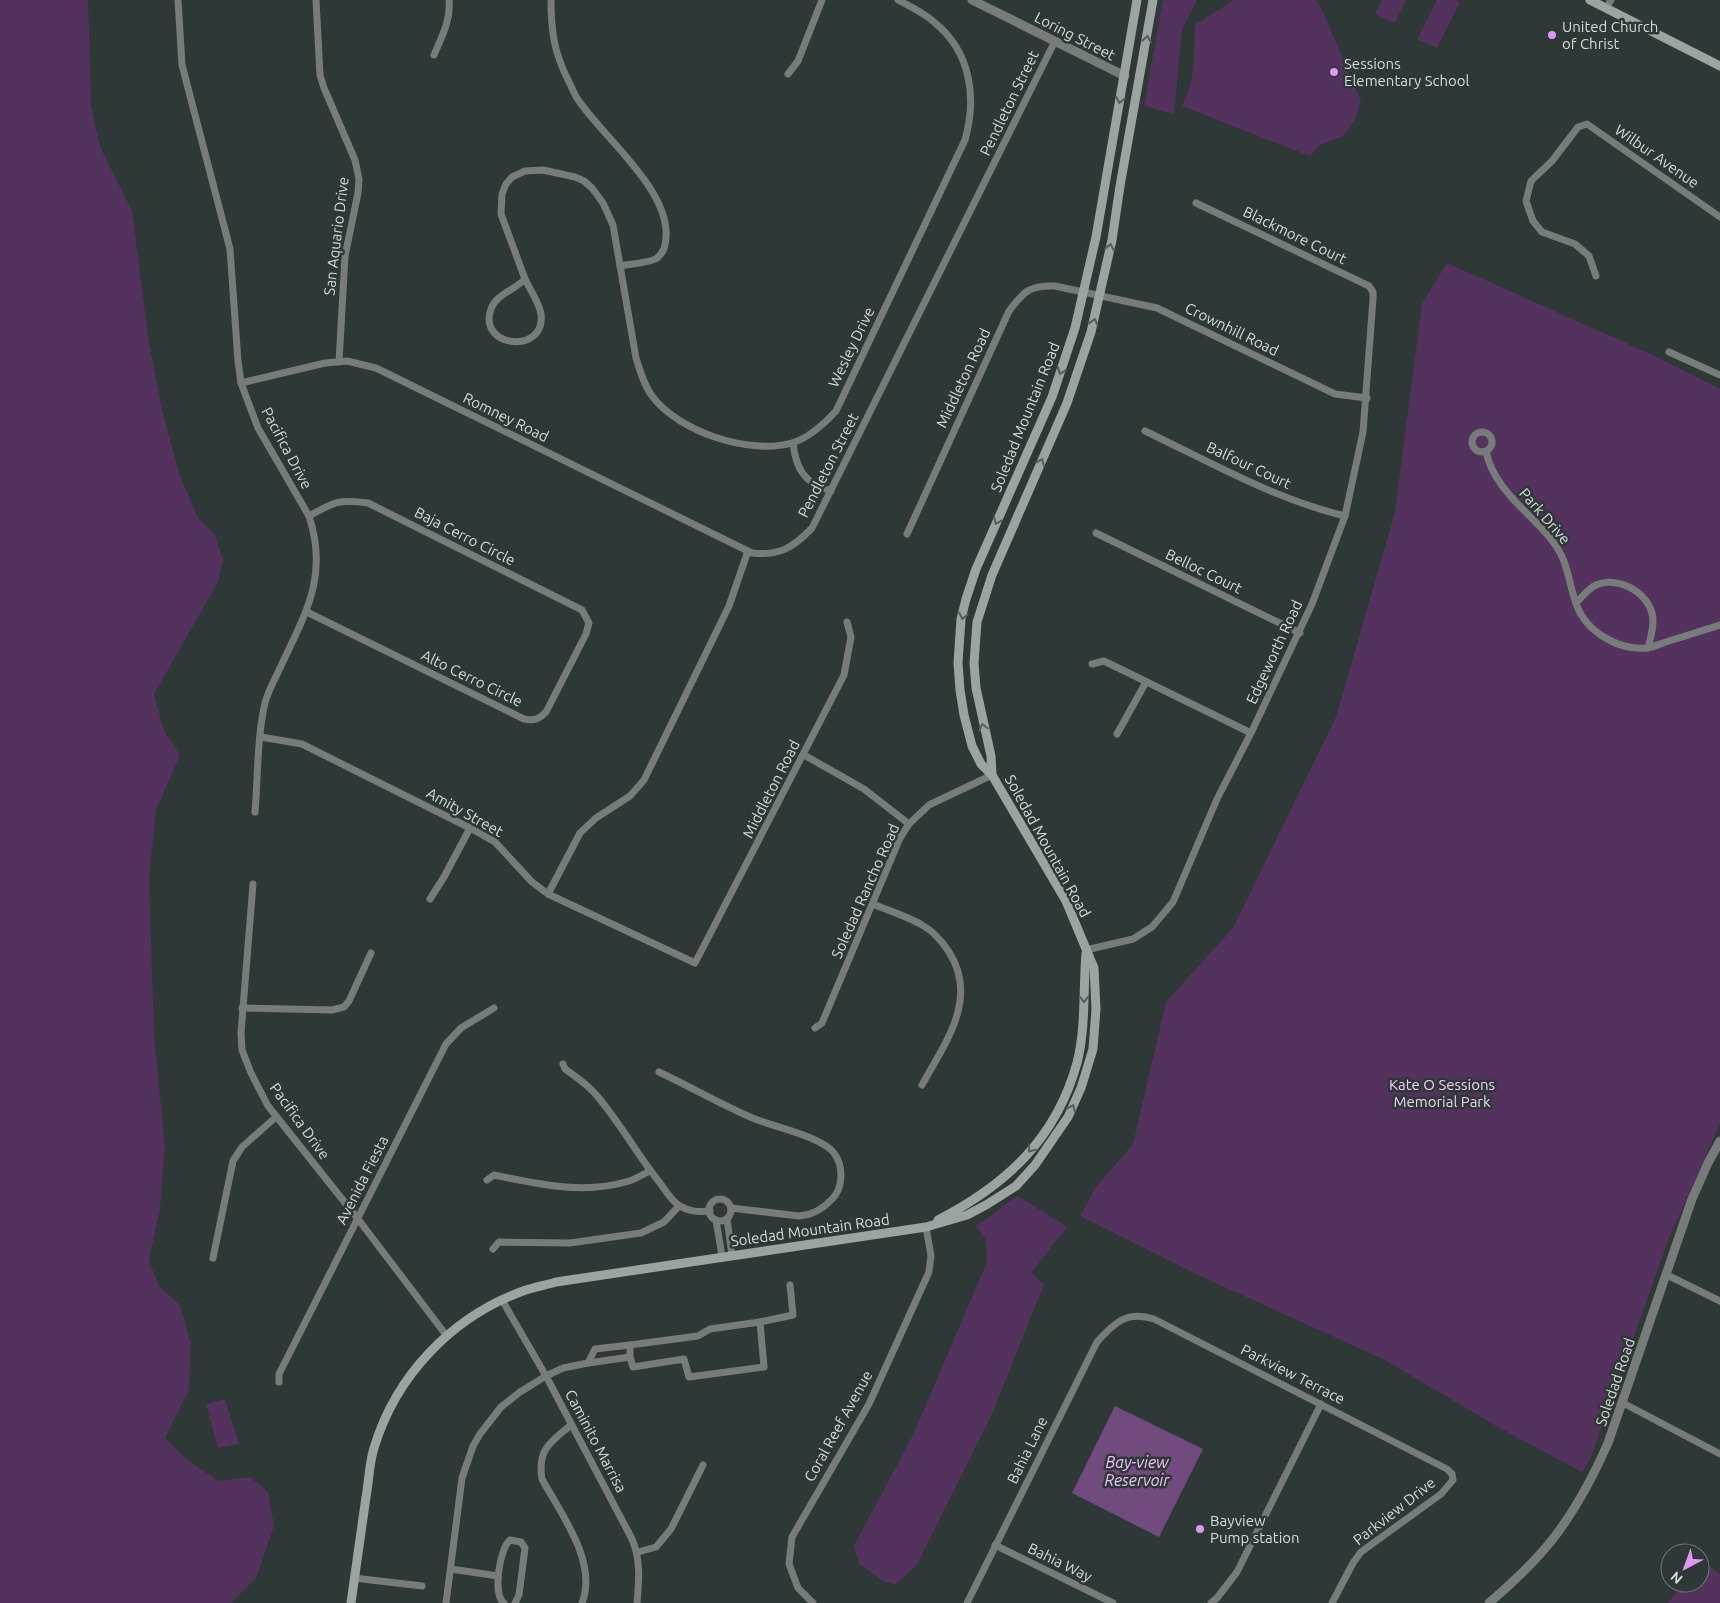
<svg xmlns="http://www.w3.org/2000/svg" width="1720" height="1603" viewBox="0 0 1720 1603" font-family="Ubuntu,sans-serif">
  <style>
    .green { fill: #54325e }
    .water { fill: #714b7d }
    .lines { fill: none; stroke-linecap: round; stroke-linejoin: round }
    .minor { stroke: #777c7b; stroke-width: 7 }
    .tertiary { stroke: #777c7b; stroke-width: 9 }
    .secondary { stroke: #9ca4a2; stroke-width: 9 }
    .oneway { stroke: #545e5c }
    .poi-dot { fill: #de98f3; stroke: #2e3836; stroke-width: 2 }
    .labels { text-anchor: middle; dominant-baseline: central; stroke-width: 5; stroke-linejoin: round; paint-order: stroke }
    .poi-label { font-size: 15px; fill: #d5dbda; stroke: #2e3836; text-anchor: start }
    .street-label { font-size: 15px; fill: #d5dbda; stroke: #2e3836 }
    .park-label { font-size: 15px; fill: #f2cefc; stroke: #2e3836 }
    .water-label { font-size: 16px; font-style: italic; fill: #f0c1fe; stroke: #2e3836 }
  </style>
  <rect width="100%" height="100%" fill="#2e3836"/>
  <g class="green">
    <polygon points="0,0 88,0 91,106 100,147 132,211 149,343 162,410 180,476 198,518 215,535 223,560 218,582 154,694 164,731 180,755 156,810 149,878 154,1034 165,1147 160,1208 149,1260 159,1286 180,1305 191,1344 189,1390 165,1438 187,1460 219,1481 250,1477 268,1492 274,1526 256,1578 231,1603 0,1603"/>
    <polygon points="1163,0 1197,0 1182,29 1174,114 1144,106"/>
    <polygon points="1234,0 1316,0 1324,14 1361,101 1355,120 1343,136 1320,145 1310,156 1182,106 1191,84 1194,59 1195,25"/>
    <polygon points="1382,0 1406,0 1395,23 1375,14"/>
    <polygon points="1437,0 1456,0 1460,2 1437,48 1417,39"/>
    <polygon points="1447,263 1655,356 1720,389 1720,1124 1669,1238 1591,1457 1582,1472 1498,1427 1385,1360 1196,1274 1080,1216 1096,1187 1133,1144 1166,1002 1233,928 1336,717 1395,512 1422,303"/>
    <polygon points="1018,1196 1067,1227 1031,1273 1044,1284 992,1414 917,1565 896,1584 885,1582 859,1564 854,1546 913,1435 987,1262 986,1240 976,1226"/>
    <polygon points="225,1399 239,1444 218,1448 206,1404"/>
    <polygon points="1703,1562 1720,1574 1720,1603 1667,1603 1686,1583 1700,1583 1700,1565"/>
  </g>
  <polygon class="water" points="1115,1406 1203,1449 1159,1537 1072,1493"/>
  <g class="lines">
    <g class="minor">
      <path d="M178 0 182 65 230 249 238 361 241 383 258 428 309 516C329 577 305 614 280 668 275 679 268 691 265 703 257 737 258 777 255 812"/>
      <polyline points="316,0 320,75 324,88 355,160 359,179 358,193 345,256 339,362"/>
      <path d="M551 0C551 31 554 52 568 80 572 87 574 95 579 101 605 139 670 190 666 238 665 247 664 252 657 258 650 263 629 264 620 266"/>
      <polyline points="1606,8 1611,0"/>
      <path d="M434 55C442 36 451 20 449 0"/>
      <polyline points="788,74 798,61 822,0"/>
      <polyline points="1596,276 1589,256 1575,244 1542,232 1533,221 1526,201 1531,181 1552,161 1578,127 1587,124 1720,217"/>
      <path d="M525 279 501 214 502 194 506 184 512 177 525 171 543 170 575 177 584 181 592 188 603 203 613 225 636 358C640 371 644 385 652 396 679 432 749 455 792 443 808 438 825 423 836 411L965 140C977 97 971 52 934 22 924 13 911 7 898 0"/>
      <path d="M525 279C530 290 539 302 541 314 546 355 477 348 491 309 496 294 515 290 525 279Z"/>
      <polyline points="1669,352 1720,375"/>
      <path d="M241 383 325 363 347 361 376 368 752 553C779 556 793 548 812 528L1055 41"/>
      <path d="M1145 431C1210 462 1274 499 1345 516"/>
      <circle cx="1482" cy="442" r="10"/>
      <path d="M793 443C796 469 804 483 831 491"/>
      <path d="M1486 451C1493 488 1528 511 1551 539 1570 563 1567 580 1577 606 1587 632 1619 651 1647 648 1654 647 1662 643 1669 641 1686 636 1703 630 1720 625"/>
      <polyline points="1096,533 1300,633"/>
      <path d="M907 534 1009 311C1024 291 1030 285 1055 286L1157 308 1335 394 1367 398"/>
      <path d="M1576 603C1582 597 1589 588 1596 585 1620 575 1653 595 1653 621 1653 630 1650 640 1648 648"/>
      <path d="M307 612 524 719C535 721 539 719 546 712L586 634 589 623 582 610 368 503C339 499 334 502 309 516"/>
      <polyline points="1092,664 1104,661 1251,733"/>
      <polyline points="1117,734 1146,682"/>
      <polyline points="261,737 302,744 470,828 495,842 532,882 548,894 695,963 844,675 851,637 847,622"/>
      <polyline points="804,755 864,789 909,824"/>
      <polyline points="253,884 241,1033 242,1050 251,1073 268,1106 358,1219 446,1335"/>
      <polyline points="548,894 580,833 596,818 630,796 644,780 729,606 748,551"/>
      <polyline points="430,899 444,877 470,828"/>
      <path d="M873 904C889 911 907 916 922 925 933 931 942 941 949 952 979 999 945 1043 922 1085"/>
      <polyline points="1086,950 1133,939 1152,927 1173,902 1217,799 1251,733 1312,604 1345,516 1363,432 1373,299 1373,292 1369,286 1196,203"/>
      <polyline points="242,1008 332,1010 344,1007 349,1001 371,953"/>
      <polyline points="815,1028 822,1023 900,838 909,824 929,805 992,775"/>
      <path d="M563 1064 565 1069C579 1079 592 1088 602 1102 623 1128 639 1157 660 1183 666 1191 671 1201 680 1206 690 1212 699 1212 710 1211"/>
      <path d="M659 1072C691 1087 722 1105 755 1119 775 1127 822 1137 834 1153 844 1166 843 1189 832 1199 823 1209 813 1215 799 1216L731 1208"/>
      <path d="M487 1180 494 1175C538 1184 584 1195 629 1181 636 1179 643 1174 650 1171"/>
      <circle cx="720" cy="1210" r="11"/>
      <polyline points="727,1219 732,1255"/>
      <polyline points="716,1220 722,1256"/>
      <polyline points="493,1249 499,1242 570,1243 641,1233 664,1222 679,1206"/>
      <polyline points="213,1258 233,1161 242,1147 276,1117"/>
      <polyline points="1667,1275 1720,1301"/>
      <path d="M502 1300 546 1376 632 1539C641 1560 639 1581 637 1603"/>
      <polyline points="630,1357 633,1367 684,1359 689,1377 764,1367 760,1322"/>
      <polyline points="588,1363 595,1349 630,1345"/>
      <polyline points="279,1382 279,1374 446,1044 461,1028 494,1008"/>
      <polyline points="1623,1403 1720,1454"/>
      <path d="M571 1425C551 1442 537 1449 542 1479 561 1514 598 1562 582 1603"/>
      <polyline points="995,1545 1113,1603"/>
      <polyline points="638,1552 656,1547 671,1529 703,1465"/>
      <polyline points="451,1569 498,1576"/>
      <polyline points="354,1578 422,1586"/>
      <polyline points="446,1603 462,1478 473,1446 480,1434 501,1407 520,1392 546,1376 563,1368 588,1363 630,1357 630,1345 698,1336 710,1329 760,1322 793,1315 790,1285"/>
      <path d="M504 1603C492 1594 500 1548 510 1540L521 1542 525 1548 519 1595 515 1603"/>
      <polyline points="813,1603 798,1588 789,1564 792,1537 869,1404 929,1272 931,1256 926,1227"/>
      <path d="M967 1603 1097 1342C1114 1323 1127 1310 1154 1319L1447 1469 1452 1474 1453 1480 1441 1494 1361 1552 1353 1563 1332 1603"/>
      <polyline points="1211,1603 1217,1598 1237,1572 1321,1404"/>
    </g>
    <g class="tertiary">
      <polyline points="972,0 1125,76"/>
      <path d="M1489 1603C1511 1584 1534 1563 1552 1540 1575 1511 1593 1477 1608 1443L1692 1199 1708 1163 1720 1141"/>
    </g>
    <g class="secondary">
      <polyline points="1590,0 1720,66"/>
      <polyline points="992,775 991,756 976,688 974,663 977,622 992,575 1067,403 1091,332 1112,240 1120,186 1153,0"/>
      <path d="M938 1220C1006 1185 1056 1139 1077 1063 1086 1028 1083 989 1086 953"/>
      <path d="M351 1603C356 1568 361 1533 366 1497 369 1481 369 1464 374 1448 396 1375 452 1317 523 1291 534 1287 546 1285 556 1282L926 1227 967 1215 986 1205 1016 1186 1035 1165 1068 1117 1081 1088 1093 1049 1096 1009 1094 968 1066 901 992 775 981 764 972 746 964 715 960 690 958 663 961 619 966 599 976 569 1052 397 1075 328 1096 237 1137 0"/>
    </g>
  </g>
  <defs><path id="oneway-chevron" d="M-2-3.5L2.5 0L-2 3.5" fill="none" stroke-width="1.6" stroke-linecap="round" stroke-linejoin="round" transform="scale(1.25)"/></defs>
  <g class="oneway">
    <use href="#oneway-chevron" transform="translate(1147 39) rotate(-81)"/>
    <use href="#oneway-chevron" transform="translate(1120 100) rotate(101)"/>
    <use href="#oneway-chevron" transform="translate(1110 247) rotate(-78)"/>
    <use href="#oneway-chevron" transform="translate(1094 322) rotate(-76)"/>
    <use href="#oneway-chevron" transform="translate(1061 371) rotate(110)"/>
    <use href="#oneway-chevron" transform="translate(1041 462) rotate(-66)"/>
    <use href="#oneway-chevron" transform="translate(997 521) rotate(114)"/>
    <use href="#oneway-chevron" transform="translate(963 616) rotate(101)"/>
    <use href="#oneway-chevron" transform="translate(983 727) rotate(-103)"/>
    <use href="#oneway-chevron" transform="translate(1084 999) rotate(90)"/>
    <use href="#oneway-chevron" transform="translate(1072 1108) rotate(-66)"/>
    <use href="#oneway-chevron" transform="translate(1031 1149) rotate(127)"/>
  </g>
  <g class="poi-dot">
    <circle cx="1552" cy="35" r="5"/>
    <circle cx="1334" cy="72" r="5"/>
    <circle cx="1200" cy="1529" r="5"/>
  </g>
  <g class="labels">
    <g class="poi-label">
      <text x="1562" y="26">United Church<tspan x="1562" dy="17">of Christ</tspan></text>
      <text x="1344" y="63">Sessions<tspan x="1344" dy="17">Elementary School</tspan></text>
      <text x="1210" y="1520">Bayview<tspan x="1210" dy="17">Pump station</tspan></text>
    </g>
    <g class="street-label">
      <text transform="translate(1075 36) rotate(27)">Loring Street</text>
      <text transform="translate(1009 103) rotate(-64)">Pendleton Street</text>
      <text transform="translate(1657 156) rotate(35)">Wilbur Avenue</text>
      <text transform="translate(1295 235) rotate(26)">Blackmore Court</text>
      <text transform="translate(336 236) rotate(-83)">San Aquario Drive</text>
      <text transform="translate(1232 329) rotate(26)">Crownhill Road</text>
      <text transform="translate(851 347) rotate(-64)">Wesley Drive</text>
      <text transform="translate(963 378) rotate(-65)">Middleton Road</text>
      <text transform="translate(506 417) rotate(26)">Romney Road</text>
      <text transform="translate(1025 417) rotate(-68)">Soledad Mountain Road</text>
      <text transform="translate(287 448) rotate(62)">Pacifica Drive</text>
      <text transform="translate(828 465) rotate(-63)">Pendleton Street</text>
      <text transform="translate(1249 465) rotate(25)">Balfour Court</text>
      <text transform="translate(1545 516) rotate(49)">Park Drive</text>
      <text transform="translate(465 536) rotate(27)">Baja Cerro Circle</text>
      <text transform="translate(1204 571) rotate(26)">Belloc Court</text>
      <text transform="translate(1274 652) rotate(-65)">Edgeworth Road</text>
      <text transform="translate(472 678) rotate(26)">Alto Cerro Circle</text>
      <text transform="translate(771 789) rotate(-63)">Middleton Road</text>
      <text transform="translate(465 812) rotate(29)">Amity Street</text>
      <text transform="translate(1048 846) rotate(61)">Soledad Mountain Road</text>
      <text transform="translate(865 891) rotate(-66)">Soledad Rancho Road</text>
      <text transform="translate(300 1121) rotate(54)">Pacifica Drive</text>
      <text transform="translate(362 1180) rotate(-63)">Avenida Fiesta</text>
      <text transform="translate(810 1230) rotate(-8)">Soledad Mountain Road</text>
      <text transform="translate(1293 1374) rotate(27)">Parkview Terrace</text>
      <text transform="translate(1615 1382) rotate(-71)">Soledad Road</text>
      <text transform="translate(838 1426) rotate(-61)">Coral Reef Avenue</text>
      <text transform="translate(596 1441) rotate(62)">Caminito Marrisa</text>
      <text transform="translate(1027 1450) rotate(-64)">Bahia Lane</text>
      <text transform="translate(1394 1511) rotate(-38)">Parkview Drive</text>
      <text transform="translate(1060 1562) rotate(26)">Bahia Way</text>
    </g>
    <g class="park-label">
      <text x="1442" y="1084">Kate O Sessions<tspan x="1442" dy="17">Memorial Park</tspan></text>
    </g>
    <g class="water-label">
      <text x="1137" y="1462">Bay-view<tspan x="1137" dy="18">Reservoir</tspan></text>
    </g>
  </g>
  <g transform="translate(1685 1568) rotate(221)"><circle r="24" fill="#2e3836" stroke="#717978"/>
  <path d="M0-4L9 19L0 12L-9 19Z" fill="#de98f3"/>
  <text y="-8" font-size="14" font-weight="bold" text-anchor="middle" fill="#d5dbda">N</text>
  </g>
</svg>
